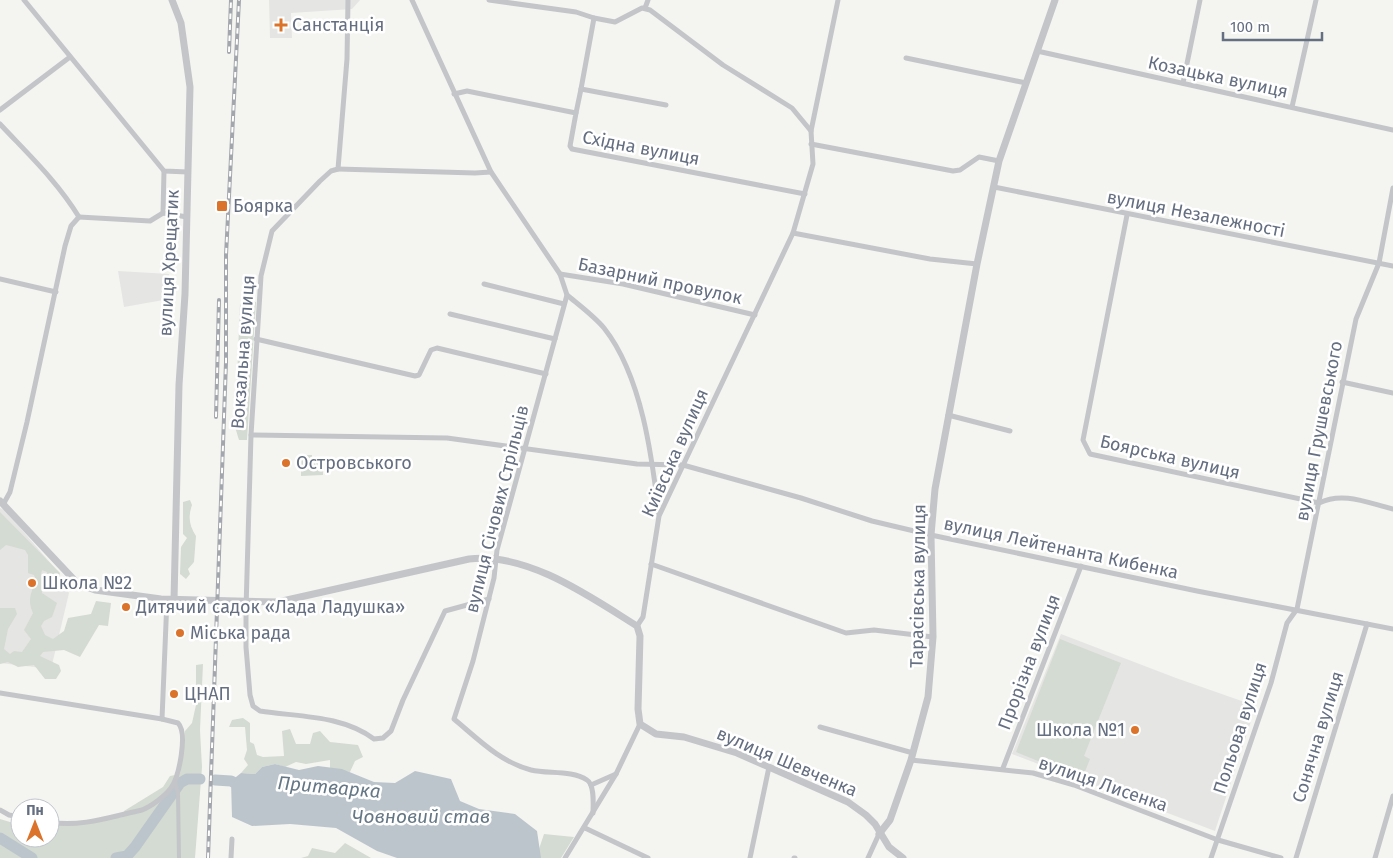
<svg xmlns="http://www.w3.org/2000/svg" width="1393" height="858" viewBox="0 0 1393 858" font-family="'Fira Sans',sans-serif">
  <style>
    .built { fill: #e5e5e4 }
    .green { fill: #d4dbd2 }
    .water { fill: #bdc5cc }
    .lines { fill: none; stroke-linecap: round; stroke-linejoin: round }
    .river { stroke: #bdc5cc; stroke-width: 11 }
    .pedestrian { stroke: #c3c5c9; stroke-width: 4 }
    .minor { stroke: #c3c5c9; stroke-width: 5 }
    .tertiary { stroke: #c3c5c9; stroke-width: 7 }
    .rail-casing { stroke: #a3a7ad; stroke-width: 4 }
    .rail { stroke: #fff; stroke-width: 2; stroke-dasharray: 5.5; stroke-linecap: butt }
    .poi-dot { fill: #db732a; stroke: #fff; stroke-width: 2 }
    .labels { text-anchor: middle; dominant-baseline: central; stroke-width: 5; stroke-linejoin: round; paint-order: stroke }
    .poi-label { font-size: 18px; fill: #656f81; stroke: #fff; text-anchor: start }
    .street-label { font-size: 18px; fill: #656f81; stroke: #fff }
    .water-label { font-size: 19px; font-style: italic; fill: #657785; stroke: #fff }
  </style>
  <rect width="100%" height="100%" fill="#f4f5f1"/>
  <g class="built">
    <polygon points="269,0 360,0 352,9 291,13 292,38 270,38"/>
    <polygon points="118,271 169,274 169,299 124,307"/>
    <polygon points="0,508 5,510 58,572 69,593 51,669 0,663"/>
    <polygon points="1061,634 1176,678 1256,706 1215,831 1012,754"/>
  </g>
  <g class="green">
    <polygon points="244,301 256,302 247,440 239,440 235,427 240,304"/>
    <polygon points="301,455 312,455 312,461 323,461 323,475 301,476"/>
    <path d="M190 500 192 505C188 517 189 525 196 536L194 562 188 569 190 574 186 579 180 574 181 547 187 538 183 534V502Z"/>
    <path d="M0 512 60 573 57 581 48 578 47 572 42 570 41 574 43 581 42 593 57 603 52 617 44 621 41 626 45 635 53 639 64 631 68 618 91 614 96 601 111 603 108 626 99 625 80 657 64 650 43 652 40 656 59 665 61 671 56 679H45L34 665 18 667 8 662 0 664V608H15L17 614 8 629 4 649 10 654 14 651 22 652 31 639 24 630 33 613C27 600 31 593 36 580L34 575 28 573V555L25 550 6 545 0 550Z"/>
    <polygon points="1060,639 1121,663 1084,756 1090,759 1082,779 1016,752"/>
    <polygon points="203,664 200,730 202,767 195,858 0,858 0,819 20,825 20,838 50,838 50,826 123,817 124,811 163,787 170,776 180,774 185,731 192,723 196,705 196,665"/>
    <polygon points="243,718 250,723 250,742 254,744 257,755 263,757 284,756 282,731 290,729 296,744 310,744 313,733 320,731 330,742 358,745 363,757 355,761 350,772 330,768 330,760 306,764 296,762 285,767 275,764 262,767 255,774 241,773 248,765 244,759 247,750 245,727 229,727 232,720"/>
    <polygon points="544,834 574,837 561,858 536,858"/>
    <polygon points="345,843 371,858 301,858 308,856 312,848 335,853"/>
  </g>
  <polygon class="water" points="275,764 299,770 318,766 342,769 374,782 395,783 415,771 451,779 460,801 479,809 515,814 537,831 541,858 397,858 377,851 336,828 290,824 252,826 232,817 231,781 241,773 255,774 262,767"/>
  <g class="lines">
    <g class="river">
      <polyline points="215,780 231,781 243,787"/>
      <polyline points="0,838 32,858"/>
      <polyline points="116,858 127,856 135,847 180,783 187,779 200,779"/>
    </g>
    <polyline class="pedestrian" points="175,781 178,793 179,858"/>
    <g class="minor">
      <polyline points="24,0 164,171 188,172"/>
      <path d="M348 0 347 59 338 169 331 171 320 181 272 231 261 276 251 435 246 609V647L250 695 253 706 260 711C299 717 342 715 374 739L383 738 391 731 403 700 445 611 489 599"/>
      <path d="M412 0 491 172 560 274 567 295 497 550 494 578 473 661 454 719C478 739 500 762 531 770 548 774 572 770 587 780 595 785 593 805 593 813"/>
      <polyline points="489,0 576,12 594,18"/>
      <polyline points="645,8 648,0"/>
      <polyline points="1037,51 1393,130"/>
      <polyline points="906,58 1026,83"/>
      <polyline points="1183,83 1200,0"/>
      <polyline points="454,94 467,91 576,113 570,146 572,149 805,194"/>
      <polyline points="666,105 581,89 594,18 615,22 642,8 650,10 723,65 792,108 811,131"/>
      <polyline points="1292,107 1316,0"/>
      <polyline points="0,110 70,57"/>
      <polyline points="576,113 581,89"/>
      <path d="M0 124C28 154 57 181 79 217"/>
      <polyline points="811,144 953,171 960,170 979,157 999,161"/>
      <polyline points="338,169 475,173 491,172"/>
      <polyline points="164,171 163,213 187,217"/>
      <polyline points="994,187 1393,266"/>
      <path d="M1127 215 1083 440 1090 454 1319 503C1343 491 1368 503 1393 509"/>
      <polyline points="79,217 150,221 163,213"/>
      <polyline points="793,233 930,259 977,264"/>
      <polyline points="560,274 623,284 755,315"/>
      <polyline points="0,279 56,292"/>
      <polyline points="484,284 564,304"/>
      <path d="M567 295C579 305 594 316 604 328 642 376 652 457 659 515"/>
      <polyline points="450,314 555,339"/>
      <polyline points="256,339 415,376 419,375 431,350 437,348 546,374"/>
      <polyline points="1342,382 1393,393"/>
      <polyline points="948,415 1010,431"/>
      <polyline points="251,435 447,438 637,464 683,465 801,498 872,521 931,535 1197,591 1393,629"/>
      <polyline points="4,503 10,492 27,422 65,246 71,226 79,217"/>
      <polyline points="651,564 846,633 874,630 933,637"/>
      <polyline points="637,626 643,617 659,516 793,233 813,164 811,131 838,0"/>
      <polyline points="0,693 162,719 167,599"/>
      <polyline points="820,727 913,753"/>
      <polyline points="911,760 1033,773 1074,785 1218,840 1281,858"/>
      <polyline points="1003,768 1081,566"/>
      <polyline points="591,785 616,774"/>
      <polyline points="0,810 9,815 20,817"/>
      <path d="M50 822C79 828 114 816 142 810 152 806 165 796 171 788 179 777 188 733 178 723L162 719"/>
      <polyline points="585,828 648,858"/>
      <polyline points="231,858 232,839"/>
      <polyline points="565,858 616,774 640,724"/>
      <polyline points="750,858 769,767"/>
      <polyline points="794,858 795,858"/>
      <polyline points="868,858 879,834"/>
      <polyline points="1211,858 1271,683 1287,623 1297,609 1356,319 1379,263 1393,188"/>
      <polyline points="1296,858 1367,624"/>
      <polyline points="1375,858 1393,796"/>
    </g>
    <g class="tertiary">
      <polyline points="172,0 181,23 190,87 185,294 179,385 174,600"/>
      <path d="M0 501 78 584 95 590 161 599 278 602 469 559C527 552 589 596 637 626L640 636 638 709 640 724 656 734 684 737 737 753 848 802 866 815 875 824 889 847 903 858"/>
      <polyline points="879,834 890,820 911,760 928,697 933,637 931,535 935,489 977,264 999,161 1055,0"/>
    </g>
    <g class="rail-casing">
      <g id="rail">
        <polyline points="229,52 231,0"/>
        <polyline points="216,417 219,300"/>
        <polyline points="208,858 226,362 226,255 239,0"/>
      </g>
    </g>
    <use href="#rail" class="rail"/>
  </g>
  <g class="poi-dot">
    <path d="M278.5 17.5h5v5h5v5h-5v5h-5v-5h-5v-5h5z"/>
    <rect x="216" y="200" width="12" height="12" rx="2.5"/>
    <circle cx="286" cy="463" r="5"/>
    <circle cx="32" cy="583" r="5"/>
    <circle cx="126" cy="607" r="5"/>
    <circle cx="180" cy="633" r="5"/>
    <circle cx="174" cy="694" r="5"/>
    <circle cx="1135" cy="730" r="5"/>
  </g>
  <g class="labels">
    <g class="poi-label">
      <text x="292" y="25">Санстанція</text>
      <text x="233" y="206">Боярка</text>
      <text x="296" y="463">Островського</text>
      <text x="42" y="583">Школа №2</text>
      <text x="136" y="607">Дитячий садок «Лада Ладушка»</text>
      <text x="190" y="633">Міська рада</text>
      <text x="184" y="694">ЦНАП</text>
      <text x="1125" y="730" text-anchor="end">Школа №1</text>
    </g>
    <g class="street-label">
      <text transform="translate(1218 77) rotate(12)">Козацька вулиця</text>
      <text transform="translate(641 148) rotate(11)">Східна вулиця</text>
      <text transform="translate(1196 214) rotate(11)">вулиця Незалежності</text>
      <text transform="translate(169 263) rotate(-87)">вулиця Хрещатик</text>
      <text transform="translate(660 281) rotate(12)">Базарний провулок</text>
      <text transform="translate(243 352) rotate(-86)">Вокзальна вулиця</text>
      <text transform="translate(1319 431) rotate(-79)">вулиця Грушевського</text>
      <text transform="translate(675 453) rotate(-66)">Київська вулиця</text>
      <text transform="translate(1170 457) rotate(13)">Боярська вулиця</text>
      <text transform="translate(497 509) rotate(-76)">вулиця Січових Стрільців</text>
      <text transform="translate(1061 548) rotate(12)">вулиця Лейтенанта Кибенка</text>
      <text transform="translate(918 586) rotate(-89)">Тарасівська вулиця</text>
      <text transform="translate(1029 662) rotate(-69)">Прорізна вулиця</text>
      <text transform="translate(1240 728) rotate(-72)">Польова вулиця</text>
      <text transform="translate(1318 737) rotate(-73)">Сонячна вулиця</text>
      <text transform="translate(787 762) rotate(23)">вулиця Шевченка</text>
      <text transform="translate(1103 784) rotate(19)">вулиця Лисенка</text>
    </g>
    <g class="water-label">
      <text transform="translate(329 787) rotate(5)">Притварка</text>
      <text x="421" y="816">Човновий став</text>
    </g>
  </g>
  <g transform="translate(35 823)"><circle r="24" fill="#ffffff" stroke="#c1c5cd"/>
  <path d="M0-4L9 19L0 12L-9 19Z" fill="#db732a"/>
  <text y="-8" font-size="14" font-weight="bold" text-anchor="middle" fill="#656f81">Пн</text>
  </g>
  <path d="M1223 32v8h99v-8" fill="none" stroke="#656f81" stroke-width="2.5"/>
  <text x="1230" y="32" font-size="15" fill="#656f81" stroke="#ffffff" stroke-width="4" paint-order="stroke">100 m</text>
</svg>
